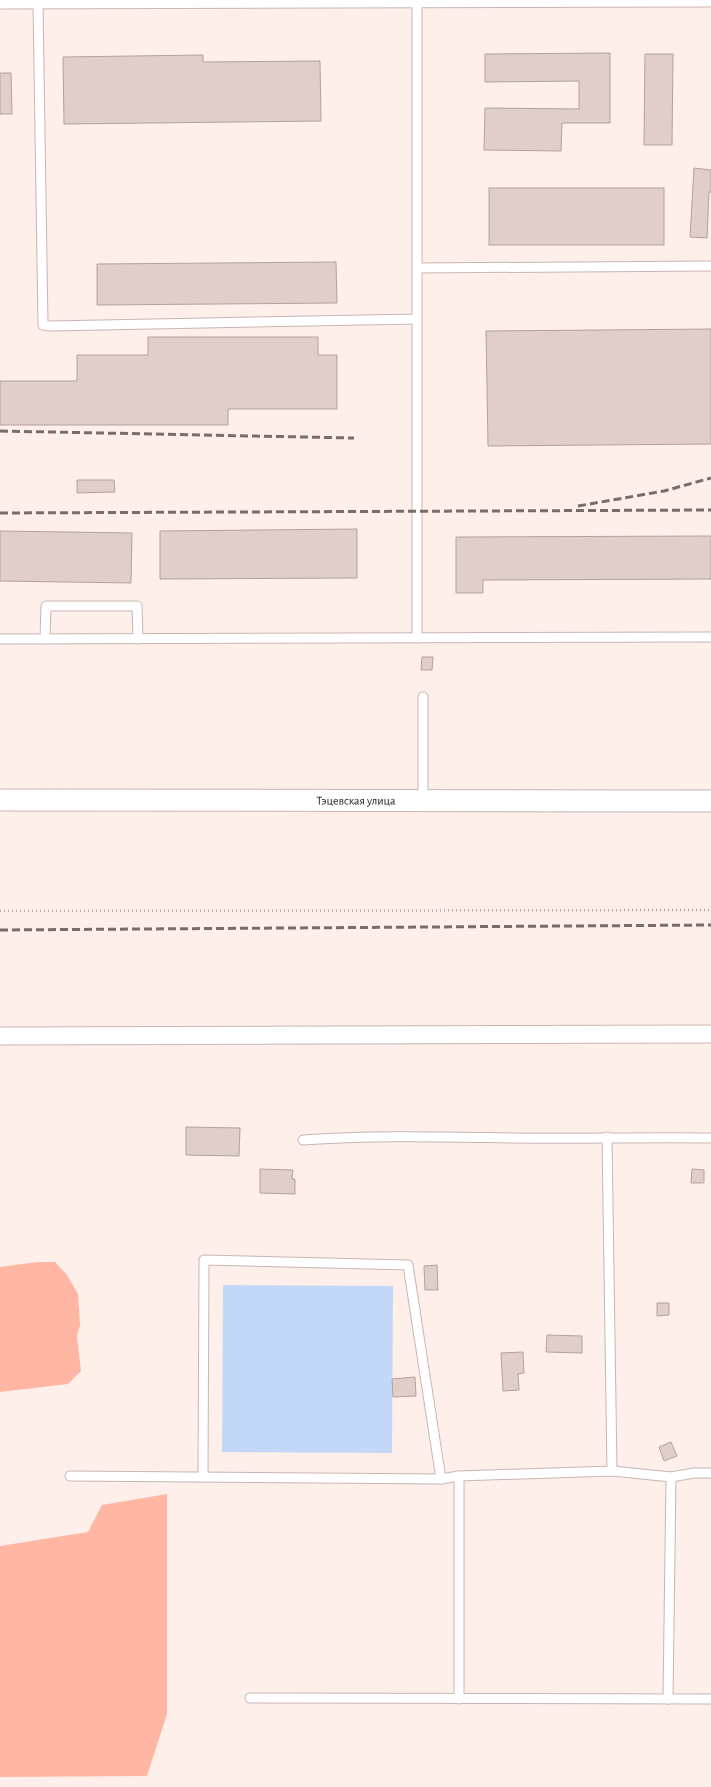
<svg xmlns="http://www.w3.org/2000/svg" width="711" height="1787" viewBox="0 0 711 1787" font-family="'Alegreya Sans',sans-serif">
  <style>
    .green { fill: #ffb6a3 }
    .water { fill: #c3d7f8 }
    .building { fill: #e1cec9; stroke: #b3a19c }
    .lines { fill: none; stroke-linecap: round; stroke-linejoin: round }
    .service-casing { stroke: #c8b6b1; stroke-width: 11 }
    .minor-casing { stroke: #c8b6b1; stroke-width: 19 }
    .tertiary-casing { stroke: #c8b6b1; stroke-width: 23 }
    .path { stroke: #b4a8a5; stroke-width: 2.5; stroke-dasharray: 1 3; stroke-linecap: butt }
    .service { stroke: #fff; stroke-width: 9 }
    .minor { stroke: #fff; stroke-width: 17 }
    .tertiary { stroke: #fff; stroke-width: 21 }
    .rail { stroke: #776d6a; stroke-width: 3; stroke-dasharray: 8 4; stroke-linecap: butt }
    .labels { text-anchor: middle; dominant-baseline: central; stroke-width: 3; stroke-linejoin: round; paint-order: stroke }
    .street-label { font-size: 12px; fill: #1a1412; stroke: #fff }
  </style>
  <rect width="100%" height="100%" fill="#feefeb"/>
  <g class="green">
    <polygon points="38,1262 55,1262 67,1275 78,1294 80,1325 77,1336 81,1371 68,1384 0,1392 0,1267"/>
    <polygon points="167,1494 167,1714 147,1776 0,1777 0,1546 88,1532 102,1505"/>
  </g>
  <polygon class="water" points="223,1285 393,1286 392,1453 222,1452"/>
  <g class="building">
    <polygon points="610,53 610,123 562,123 561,151 484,150 485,108 579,109 579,81 485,82 485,54"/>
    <polygon points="645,54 673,54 672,145 644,145"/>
    <polygon points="203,55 203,62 320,61 321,121 64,124 63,57"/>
    <polygon points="0,73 11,73 12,114 0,114"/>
    <polygon points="694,168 711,170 711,192 709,192 707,238 690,237"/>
    <rect x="489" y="188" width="175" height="57"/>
    <polygon points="336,262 337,303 97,305 97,264"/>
    <polygon points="711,329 711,444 488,446 486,331"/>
    <polygon points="148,337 318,337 318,355 337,355 337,409 228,409 228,425 0,425 0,381 77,381 77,355 148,355"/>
    <polygon points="77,480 114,480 115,492 77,493"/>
    <polygon points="357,529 357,578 160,579 160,531"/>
    <polygon points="0,531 132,533 131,583 0,581"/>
    <polygon points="711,536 711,579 483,580 483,593 456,593 456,537"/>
    <polygon points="422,657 433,657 432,670 421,670"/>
    <polygon points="186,1127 240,1128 239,1156 186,1155"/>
    <polygon points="260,1169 293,1170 292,1179 295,1179 295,1194 260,1193"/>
    <polygon points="692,1169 704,1170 704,1183 691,1183"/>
    <polygon points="437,1265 438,1290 425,1290 424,1266"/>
    <polygon points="657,1303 669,1303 669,1315 657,1316"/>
    <polygon points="547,1335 582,1336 582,1353 546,1352"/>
    <polygon points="523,1352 524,1373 518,1374 519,1390 503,1391 501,1353"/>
    <polygon points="415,1377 416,1396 393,1397 392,1379"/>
    <polygon points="671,1442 677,1456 664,1461 659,1447"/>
  </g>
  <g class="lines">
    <g class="service-casing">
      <g id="service">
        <polyline points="0,4 711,2"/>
        <polyline points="38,4 43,325 50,326 417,319"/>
        <polyline points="417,268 711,266"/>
        <polyline points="417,638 417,0"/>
        <polyline points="0,639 711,637"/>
        <polyline points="45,639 46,606 137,606 138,639"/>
        <polyline points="423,697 423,801"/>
        <polyline points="607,1137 612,1471"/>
        <path d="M303 1140C373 1135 443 1137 513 1138 579 1139 645 1137 711 1138"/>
        <polyline points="70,1476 441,1479 459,1476 612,1471 671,1477 694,1473 711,1473"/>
        <polyline points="459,1476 459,1699"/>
        <polyline points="203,1477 204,1260 408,1265 441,1479"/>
        <polyline points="250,1698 711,1699"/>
        <polyline points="668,1699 671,1477"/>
      </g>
    </g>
    <g class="minor-casing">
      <polyline id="minor" points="0,1036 711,1034"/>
    </g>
    <g class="tertiary-casing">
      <g id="tertiary">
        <path id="s1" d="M0 800 711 801"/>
      </g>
    </g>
    <polyline class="path" points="0,911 711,910"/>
    <use href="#service" class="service"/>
    <use href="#minor" class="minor"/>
    <use href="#tertiary" class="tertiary"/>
    <g class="rail">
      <polyline points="0,431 354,438"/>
      <polyline points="578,506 664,491 711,478"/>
      <polyline points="0,513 711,510"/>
      <polyline points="0,930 711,925"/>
    </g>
  </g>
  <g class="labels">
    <g class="street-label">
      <text stroke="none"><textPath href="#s1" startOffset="356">Тэцевская улица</textPath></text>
    </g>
  </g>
</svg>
